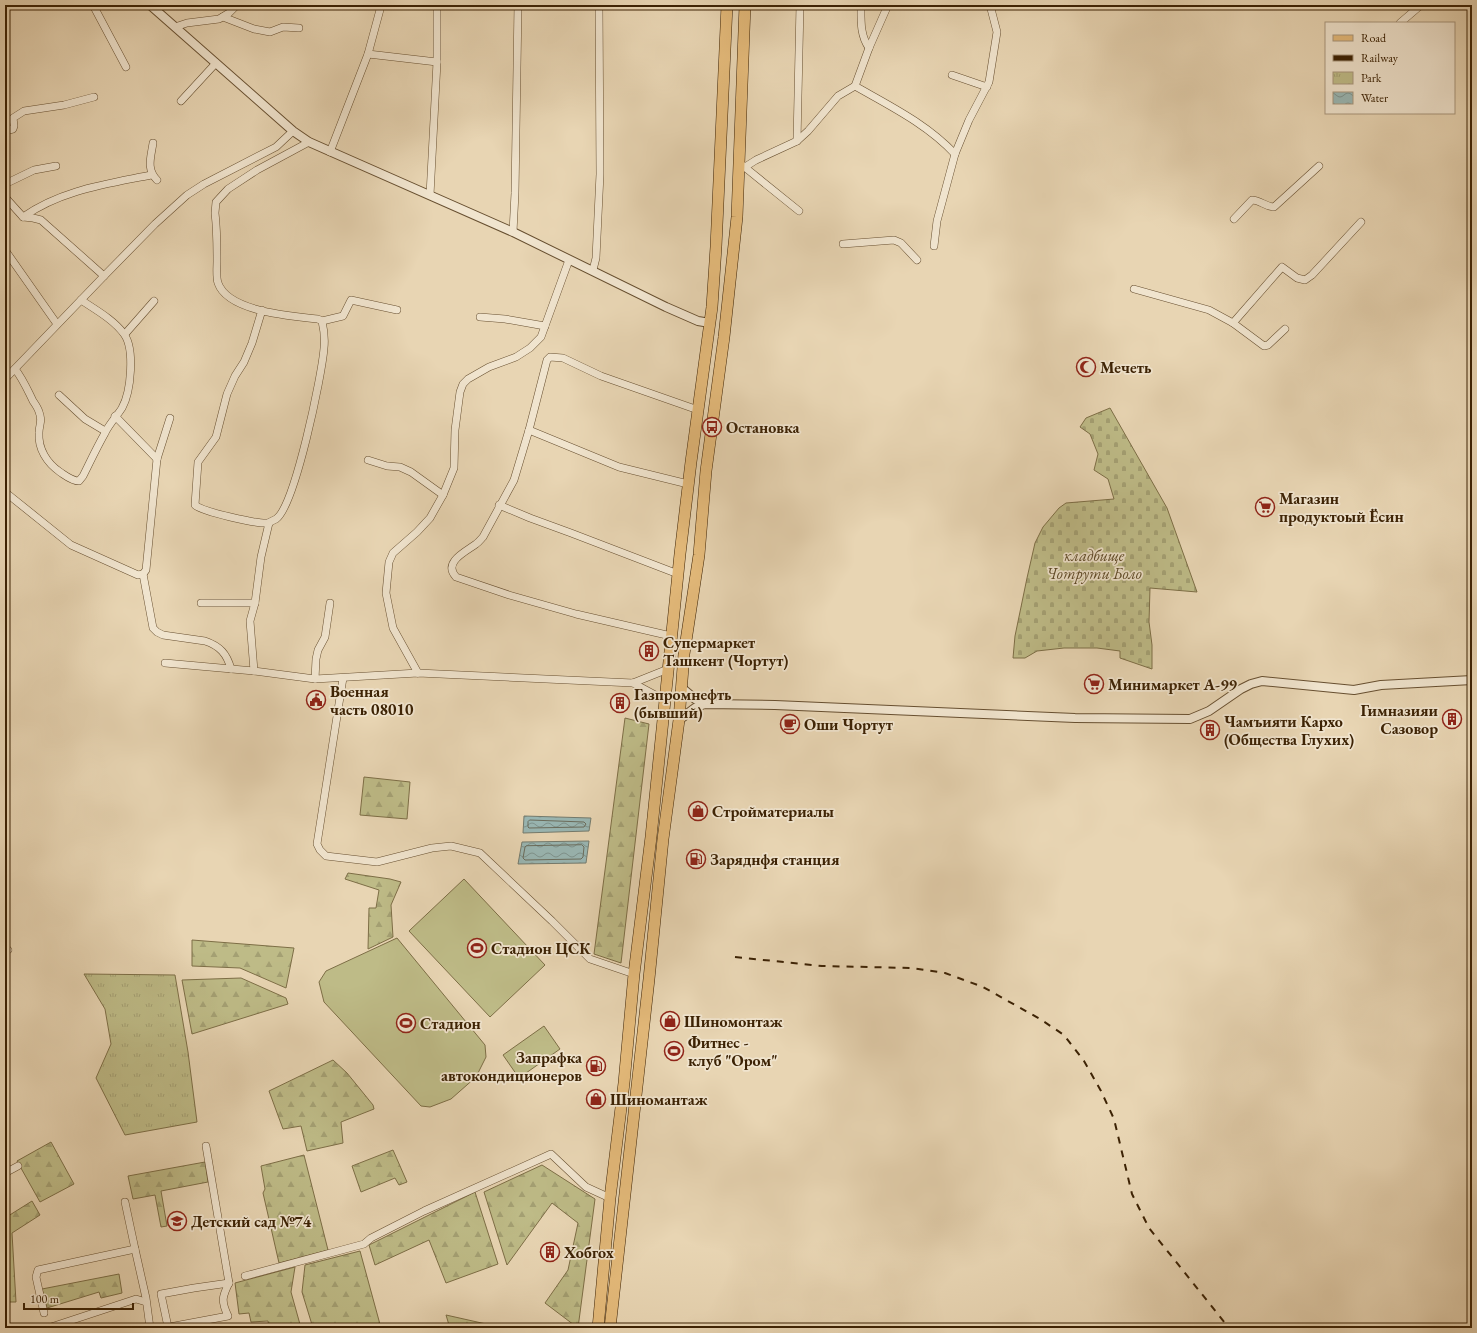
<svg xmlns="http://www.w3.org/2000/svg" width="1477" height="1333" viewBox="0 0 1477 1333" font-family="'EB Garamond',serif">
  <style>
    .forest { fill: url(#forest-firs); stroke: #7d6e46 }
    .cemetery { fill: url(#cemetery-stones); stroke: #7d6e46 }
    .park { fill: url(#park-tufts); stroke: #7d6e46 }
    .pitch { fill: #bebb87; stroke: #7d6e46 }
    .water { fill: url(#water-waves); stroke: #747b6e }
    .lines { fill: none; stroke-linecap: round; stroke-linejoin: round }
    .shore { stroke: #6a6c5c; stroke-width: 1 }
    .minor-casing { stroke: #674f30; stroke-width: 8 }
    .tertiary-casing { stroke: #674f30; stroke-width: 10 }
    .primary-casing { stroke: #3c2204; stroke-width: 12 }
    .minor { stroke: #f0e4ce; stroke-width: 7 }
    .tertiary { stroke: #f0e4ce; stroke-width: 8 }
    .primary { stroke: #e4ba7a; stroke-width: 11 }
    .rail { stroke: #3c2204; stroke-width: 2; stroke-dasharray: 7 7; stroke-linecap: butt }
    .labels { text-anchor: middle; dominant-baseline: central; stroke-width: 3.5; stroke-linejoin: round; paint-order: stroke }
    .poi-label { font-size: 16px; font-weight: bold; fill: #3c2204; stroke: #f0e4ce; text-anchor: start }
    .park-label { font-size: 16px; font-style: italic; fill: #5c4825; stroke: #f0e4ce }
  </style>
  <defs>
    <pattern id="forest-firs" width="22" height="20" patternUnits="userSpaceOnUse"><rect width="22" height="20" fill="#bebb87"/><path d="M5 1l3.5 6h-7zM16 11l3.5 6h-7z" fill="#a4a073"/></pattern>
    <pattern id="cemetery-stones" width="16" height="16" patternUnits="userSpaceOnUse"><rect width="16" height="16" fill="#bebb87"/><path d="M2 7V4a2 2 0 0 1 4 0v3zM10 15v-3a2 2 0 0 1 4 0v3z" fill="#a4a073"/></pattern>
    <pattern id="park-tufts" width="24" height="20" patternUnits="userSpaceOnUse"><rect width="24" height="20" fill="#bebb87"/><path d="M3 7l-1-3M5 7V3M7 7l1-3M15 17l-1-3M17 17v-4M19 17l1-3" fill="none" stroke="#a4a073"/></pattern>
    <pattern id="water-waves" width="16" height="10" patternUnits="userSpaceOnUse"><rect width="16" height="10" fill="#99b7b4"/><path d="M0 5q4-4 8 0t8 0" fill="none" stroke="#7e9490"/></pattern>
  </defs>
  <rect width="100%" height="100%" fill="#e8d5b3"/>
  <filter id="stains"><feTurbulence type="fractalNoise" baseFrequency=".005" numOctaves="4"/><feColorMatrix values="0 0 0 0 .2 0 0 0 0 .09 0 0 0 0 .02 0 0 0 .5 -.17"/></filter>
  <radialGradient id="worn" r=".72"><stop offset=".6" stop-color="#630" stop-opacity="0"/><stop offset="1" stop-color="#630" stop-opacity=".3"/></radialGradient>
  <g class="forest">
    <polygon points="625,718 649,724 621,963 594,954"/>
    <polygon points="364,777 410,782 407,819 360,815"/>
    <polygon points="348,873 390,879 401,882 391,905 393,937 368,949 369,908 376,908 379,890 345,879"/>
    <polygon points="192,940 294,948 286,988 240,968 192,966"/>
    <polygon points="241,978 286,998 288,1004 192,1034 182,980"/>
    <polygon points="333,1060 347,1073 373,1105 374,1109 341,1122 343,1143 307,1151 301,1126 283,1129 269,1091"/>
    <polygon points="51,1142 74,1184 40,1202 17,1161"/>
    <polygon points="393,1150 407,1182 399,1185 395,1178 361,1192 352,1166"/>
    <polygon points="304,1155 328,1250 279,1263 263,1193 265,1189 261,1166"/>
    <polygon points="205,1162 208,1182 161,1191 167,1226 161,1227 155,1195 133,1199 128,1176"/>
    <polygon points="542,1165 595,1199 578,1328 545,1303 568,1270 578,1223 552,1203 507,1265 484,1192"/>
    <polygon points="475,1192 498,1264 446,1283 429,1240 375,1265 369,1245"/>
    <polygon points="32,1201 40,1215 12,1233 16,1302 5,1302 5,1218"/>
    <polygon points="360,1251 381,1328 313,1328 302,1292 305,1265"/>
    <polygon points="295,1267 291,1292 301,1328 269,1328 268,1321 251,1322 249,1313 239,1314 235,1283"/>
    <polygon points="119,1274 122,1293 101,1298 99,1292 47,1308 42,1289"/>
    <polygon points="446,1315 495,1326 495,1328 452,1328 449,1325"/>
  </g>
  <polygon class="cemetery" points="1110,408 1167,508 1197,592 1150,588 1149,622 1152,645 1152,669 1120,658 1120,651 1097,648 1064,648 1037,651 1025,658 1013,658 1015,636 1027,578 1035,543 1043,527 1059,508 1066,503 1114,499 1108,479 1094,470 1098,454 1090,434 1080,427 1086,418"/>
  <polygon class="park" points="84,974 175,975 188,1052 197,1122 125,1135 96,1078 111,1044 105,1009"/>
  <g class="pitch">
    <polygon points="464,879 545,965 490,1017 409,931"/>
    <polygon points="397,938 485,1045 486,1057 476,1077 451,1099 430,1107 421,1106 324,1002 319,982 326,971"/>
    <polygon points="544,1026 560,1049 519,1078 503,1055"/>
  </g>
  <g class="water">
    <polygon points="524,816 591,818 589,831 523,833"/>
    <polygon points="589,841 586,863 518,864 522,842"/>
  </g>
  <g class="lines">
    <g class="shore">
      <polygon points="530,820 584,822 586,824 584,827 529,828 528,827 528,822"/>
      <polygon points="582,845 584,847 583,857 581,859 525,860 523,858 525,847 526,846"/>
    </g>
    <g class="minor-casing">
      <g id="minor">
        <polyline points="93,5 126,67"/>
        <path d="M861 5C861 21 860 35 869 48"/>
        <polyline points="5,7 6,5"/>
        <polyline points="223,17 254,29 270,32 283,27 299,28"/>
        <polyline points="1400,23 1421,5"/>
        <polyline points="175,27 187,23 219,19 229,13 237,5"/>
        <polyline points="368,54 437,62"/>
        <polyline points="952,75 987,87"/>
        <path d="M855 86C890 106 927 124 955 154"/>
        <polyline points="181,101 216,63"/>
        <polyline points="5,131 13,129 14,126 13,118 24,111 64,105 94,97"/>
        <polyline points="797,141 800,5"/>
        <path d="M153 143C151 157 146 169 157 180"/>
        <polyline points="330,152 368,54 381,6"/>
        <polyline points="742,165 799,211"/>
        <polyline points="745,167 756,160 797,141 808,131 838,96 855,86 869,48 888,5"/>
        <polyline points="5,184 34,170 56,166"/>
        <polyline points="430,195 437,62 437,5"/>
        <polyline points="5,197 23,217 33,218 41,220 104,276"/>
        <path d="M23 217C61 190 107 184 151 175"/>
        <path d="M1234 219 1252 200C1260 200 1266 207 1274 207L1319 166"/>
        <polyline points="513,232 515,193 518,5"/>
        <polyline points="843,244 894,240 901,243 917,260"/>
        <polyline points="934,246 937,221 955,154 969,120 989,82 997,32 990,5"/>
        <polyline points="5,250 57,324"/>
        <polyline points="593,270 596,258 600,174 599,5"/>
        <polyline points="1134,289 1209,310 1233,323 1282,267 1297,278 1305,280 1312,275 1361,222"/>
        <path d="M262 310 252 343 244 362 235 376 227 394 216 437 198 462 195 505C203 512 257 524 268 523 270 522 274 520 276 519 295 506 322 375 324 348 325 339 324 330 322 321L318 319C292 316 228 312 218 283 216 277 217 268 217 261 217 245 217 229 215 213L216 202 228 189 257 170 309 142"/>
        <polyline points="480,317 505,319 545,326"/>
        <polyline points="322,321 343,316 351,300 397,310"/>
        <polyline points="1233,323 1264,346 1268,345 1285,329"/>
        <polyline points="125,334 154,301"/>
        <path d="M15 369C23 379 27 389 33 401 35 404 38 408 39 412 43 421 39 424 39 433 38 449 47 463 60 472 66 476 72 481 79 481L83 476C90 462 97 447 105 433 109 424 117 416 122 408 131 392 135 349 124 334 114 320 96 310 81 300"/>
        <polyline points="5,379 104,276 155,224 187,195 204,184 276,147 293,131"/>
        <polyline points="59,395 85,419 105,431"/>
        <polyline points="115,416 157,459"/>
        <polyline points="529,430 619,467 688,484"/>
        <polyline points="368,460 387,466 400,467 411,472 443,495"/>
        <polyline points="5,492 71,545 138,575 143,574 146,570 157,459 170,418"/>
        <polyline points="499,505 530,518 571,533 678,574"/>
        <path d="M143 574 153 628 157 632 163 635 205 641C220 646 227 654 231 669"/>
        <polyline points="201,603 255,603"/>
        <path d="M671 636 576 614 509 595 456 577C442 562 467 551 476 544 479 542 481 539 483 537L514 480 529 430 547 360 550 357 563 358 601 376 698 410"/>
        <polyline points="165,663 254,671 315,679 418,673 633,683 668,669"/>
        <polyline points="254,671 250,621 255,603 261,557 269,523"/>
        <polyline points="418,673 393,628 386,593 389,562 393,553 417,532 430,518 443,495 454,468 455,430 460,392 463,384 468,379 489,367 516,357 530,348 541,337 569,260"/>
        <polyline points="343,678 317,844 320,850 326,856 377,862 432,848 451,846 480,853 552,921 590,959 634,974"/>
        <polyline points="315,679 316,659 318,650 325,637 330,603"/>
        <polyline points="633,683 659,697 665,702"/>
        <polyline points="5,952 8,950"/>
        <polyline points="5,1173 18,1166"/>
        <polyline points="125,1202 135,1249"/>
        <polyline points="245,1276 364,1244 371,1238 424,1211 551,1154 586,1187 610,1198"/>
        <polyline points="44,1313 36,1277 38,1270 135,1249 146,1298 150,1328"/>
        <polyline points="168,1327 161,1294 194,1288 229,1283"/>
        <polyline points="48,1328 136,1299 146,1302"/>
        <path d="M164 1328 228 1316C221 1301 222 1297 229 1283L206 1146"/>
      </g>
    </g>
    <g class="tertiary-casing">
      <g id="tertiary">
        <polyline points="150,5 293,131 309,142 513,232 666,307 698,321 710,323"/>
        <polyline points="682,688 695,699 704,704"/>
        <polyline points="679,720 695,708 704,704 775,705 1075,718 1190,719 1209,711 1241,689 1251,684 1262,681 1354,690 1381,685 1472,680"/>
      </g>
    </g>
    <g class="primary-casing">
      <g id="primary">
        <polyline points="598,1328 610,1198 624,1083 634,974 651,837 680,554 691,462 712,307 716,247 727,5"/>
        <polyline points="610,1328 649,979 663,839 679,720 684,654 699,555 706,471 724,337 737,217 745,5"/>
      </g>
    </g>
    <use href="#minor" class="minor"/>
    <use href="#tertiary" class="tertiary"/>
    <use href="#primary" class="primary"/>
    <polyline class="rail" points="735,957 822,966 911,968 945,973 983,987 1040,1019 1064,1035 1084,1061 1101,1091 1114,1119 1132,1194 1149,1228 1229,1328"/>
  </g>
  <defs>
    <g id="mosque-ring" transform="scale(1)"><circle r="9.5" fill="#f0e4ce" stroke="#8f2418" stroke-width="1.5"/><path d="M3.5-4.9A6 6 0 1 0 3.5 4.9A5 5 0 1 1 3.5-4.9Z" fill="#8f2418"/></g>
    <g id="bus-ring" transform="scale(1)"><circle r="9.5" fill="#f0e4ce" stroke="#8f2418" stroke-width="1.5"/><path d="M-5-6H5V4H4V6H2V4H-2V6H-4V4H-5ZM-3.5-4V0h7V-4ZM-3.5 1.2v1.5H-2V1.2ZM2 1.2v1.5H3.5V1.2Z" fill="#8f2418"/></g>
    <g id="supermarket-ring" transform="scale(1)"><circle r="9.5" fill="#f0e4ce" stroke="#8f2418" stroke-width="1.5"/><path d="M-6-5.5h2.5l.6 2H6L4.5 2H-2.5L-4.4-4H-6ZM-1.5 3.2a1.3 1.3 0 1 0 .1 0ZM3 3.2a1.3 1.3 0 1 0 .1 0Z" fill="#8f2418"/></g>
    <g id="building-ring" transform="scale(1)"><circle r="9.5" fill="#f0e4ce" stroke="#8f2418" stroke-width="1.5"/><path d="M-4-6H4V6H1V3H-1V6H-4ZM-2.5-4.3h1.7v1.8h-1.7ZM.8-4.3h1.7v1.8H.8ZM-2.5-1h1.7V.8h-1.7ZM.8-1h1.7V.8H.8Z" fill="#8f2418"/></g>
    <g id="civic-ring" transform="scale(1)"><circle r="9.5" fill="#f0e4ce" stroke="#8f2418" stroke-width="1.5"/><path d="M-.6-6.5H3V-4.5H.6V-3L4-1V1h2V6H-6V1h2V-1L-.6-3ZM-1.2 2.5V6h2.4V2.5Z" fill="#8f2418"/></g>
    <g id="cafe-ring" transform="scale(1)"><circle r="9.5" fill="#f0e4ce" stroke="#8f2418" stroke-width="1.5"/><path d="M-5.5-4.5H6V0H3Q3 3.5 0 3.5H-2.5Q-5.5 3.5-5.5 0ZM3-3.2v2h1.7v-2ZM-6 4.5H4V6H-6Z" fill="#8f2418"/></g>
    <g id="shop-ring" transform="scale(1)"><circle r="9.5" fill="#f0e4ce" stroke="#8f2418" stroke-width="1.5"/><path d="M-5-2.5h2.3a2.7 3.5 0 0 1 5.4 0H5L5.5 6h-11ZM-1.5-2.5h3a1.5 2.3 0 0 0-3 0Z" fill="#8f2418"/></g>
    <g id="fuel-ring" transform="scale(1)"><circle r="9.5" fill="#f0e4ce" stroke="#8f2418" stroke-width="1.5"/><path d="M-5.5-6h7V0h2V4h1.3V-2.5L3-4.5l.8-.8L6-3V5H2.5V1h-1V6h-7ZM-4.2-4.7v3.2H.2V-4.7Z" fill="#8f2418"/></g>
    <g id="stadium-ring" transform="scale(1)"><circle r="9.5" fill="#f0e4ce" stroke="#8f2418" stroke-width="1.5"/><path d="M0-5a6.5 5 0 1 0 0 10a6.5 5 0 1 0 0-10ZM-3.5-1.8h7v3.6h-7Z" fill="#8f2418"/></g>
    <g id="school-ring" transform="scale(1)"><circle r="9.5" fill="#f0e4ce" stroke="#8f2418" stroke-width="1.5"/><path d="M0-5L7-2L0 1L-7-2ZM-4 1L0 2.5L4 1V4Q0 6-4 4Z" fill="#8f2418"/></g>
  </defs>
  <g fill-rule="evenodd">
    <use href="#mosque-ring" x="1086" y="367"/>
    <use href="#bus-ring" x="712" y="427"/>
    <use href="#supermarket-ring" x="1265" y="507"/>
    <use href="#building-ring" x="649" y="651"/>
    <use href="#supermarket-ring" x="1094" y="684"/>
    <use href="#civic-ring" x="316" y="700"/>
    <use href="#building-ring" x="620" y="703"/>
    <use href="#building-ring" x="1452" y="719"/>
    <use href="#cafe-ring" x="790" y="724"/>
    <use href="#building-ring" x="1210" y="730"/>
    <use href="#shop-ring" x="698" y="811"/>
    <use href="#fuel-ring" x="696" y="859"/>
    <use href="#stadium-ring" x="477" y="948"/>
    <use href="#shop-ring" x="670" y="1021"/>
    <use href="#stadium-ring" x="406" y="1023"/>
    <use href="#stadium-ring" x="674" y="1051"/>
    <use href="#fuel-ring" x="596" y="1066"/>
    <use href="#shop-ring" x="596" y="1099"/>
    <use href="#school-ring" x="177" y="1221"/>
    <use href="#building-ring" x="550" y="1252"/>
  </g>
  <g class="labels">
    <g class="poi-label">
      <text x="1100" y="367">Мечеть</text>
      <text x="726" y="427">Остановка</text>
      <text x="1279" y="498">Магазин<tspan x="1279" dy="18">продуктоый Ёсин</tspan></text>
      <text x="663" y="642">Супермаркет<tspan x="663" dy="18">Ташкент (Чортут)</tspan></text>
      <text x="1108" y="684">Минимаркет А-99</text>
      <text x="330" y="691">Военная<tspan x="330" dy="18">часть 08010</tspan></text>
      <text x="634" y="694">Газпромнефть<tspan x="634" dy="18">(бывший)</tspan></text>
      <text x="1438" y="710" text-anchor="end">Гимназияи<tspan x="1438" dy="18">Сазовор</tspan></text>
      <text x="1224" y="721">Чамъияти Кархо<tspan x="1224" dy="18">(Общества Глухих)</tspan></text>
      <text x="804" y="724">Оши Чортут</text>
      <text x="712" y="811">Стройматериалы</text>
      <text x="710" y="859">Заряднфя станция</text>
      <text x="491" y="948">Стадион ЦСК</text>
      <text x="684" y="1021">Шиномонтаж</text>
      <text x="420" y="1023">Стадион</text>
      <text x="688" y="1042">Фитнес -<tspan x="688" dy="18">клуб "Ором"</tspan></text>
      <text x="582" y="1057" text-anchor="end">Запрафка<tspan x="582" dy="18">автокондиционеров</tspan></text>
      <text x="610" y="1099">Шиномантаж</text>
      <text x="191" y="1221">Детский сад №74</text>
      <text x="564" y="1252">Хобгох</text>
    </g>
    <g class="park-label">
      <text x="1094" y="555">кладбище<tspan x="1094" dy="18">Чотрути Боло</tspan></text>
    </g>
  </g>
  <rect width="1477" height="1333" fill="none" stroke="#e8d5b3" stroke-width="20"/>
  <rect x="6" y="6" width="1465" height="1321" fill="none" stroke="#3c2204" stroke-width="2"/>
  <rect x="10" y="10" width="1457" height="1313" fill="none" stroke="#3c2204"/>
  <rect x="1325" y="22" width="130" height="92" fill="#f0e4ce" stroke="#a8967d"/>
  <rect x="1333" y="35" width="20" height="6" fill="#e4ba7a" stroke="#a8967d"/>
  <text x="1361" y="42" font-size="12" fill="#3c2204">Road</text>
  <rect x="1333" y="55" width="20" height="6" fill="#3c2204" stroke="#a8967d"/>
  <text x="1361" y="62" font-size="12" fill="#3c2204">Railway</text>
  <rect x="1333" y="72" width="20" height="12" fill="url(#park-tufts)" stroke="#a8967d"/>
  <text x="1361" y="82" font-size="12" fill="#3c2204">Park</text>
  <rect x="1333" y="92" width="20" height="12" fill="url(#water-waves)" stroke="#a8967d"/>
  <text x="1361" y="102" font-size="12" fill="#3c2204">Water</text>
  <path d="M24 1303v6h109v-6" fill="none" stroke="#3c2204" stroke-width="2"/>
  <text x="30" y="1303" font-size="12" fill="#3c2204" stroke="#f0e4ce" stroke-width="3" paint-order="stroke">100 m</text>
  <rect width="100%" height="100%" filter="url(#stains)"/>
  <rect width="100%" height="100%" fill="url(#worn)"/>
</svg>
